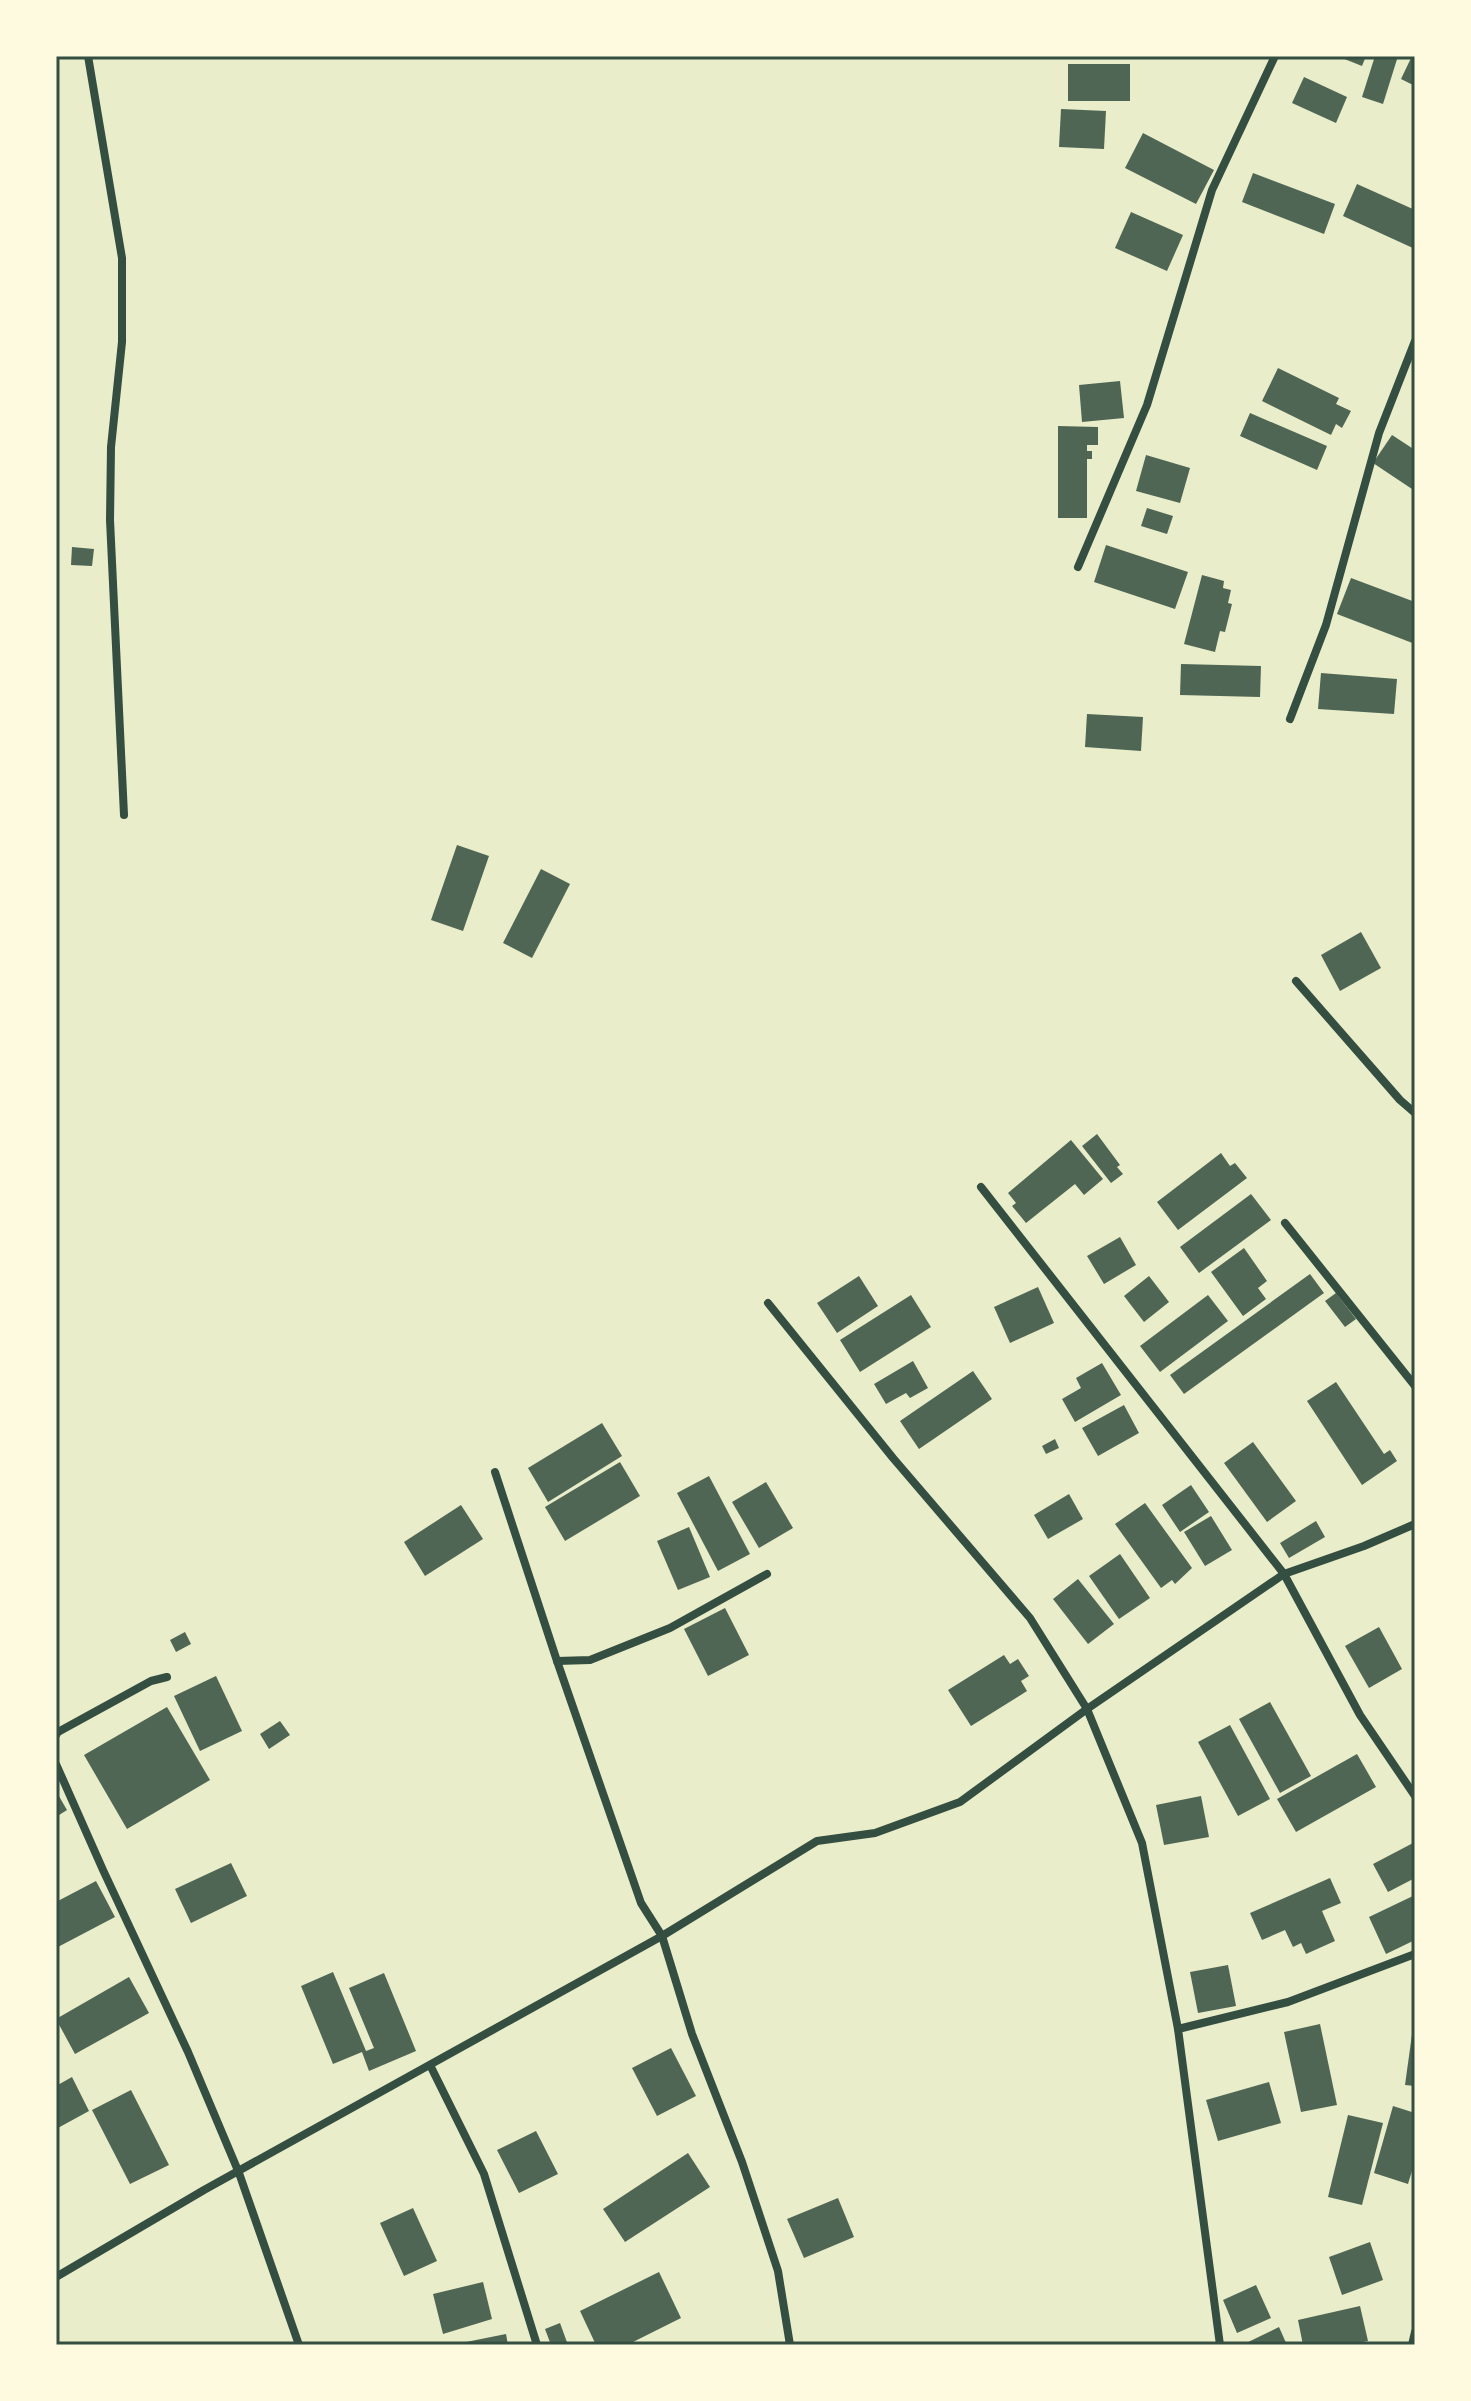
<svg xmlns="http://www.w3.org/2000/svg" width="1471" height="2401" viewBox="0 0 1471 2401" font-family="Manrope,sans-serif">
  <style>
    .building { fill: #4f6655 }
    .lines { fill: none; stroke-linecap: round; stroke-linejoin: round }
    .minor { stroke: #344e41; stroke-width: 8 }
    .neatline { fill: none; stroke: #344e41; stroke-width: 3 }
  </style>
  <rect width="100%" height="100%" fill="#e9edc9"/>
  <g class="building">
    <polygon points="1337,56 1366,56 1362,66"/>
    <polygon points="1375,56 1398,56 1383,104 1362,97"/>
    <polygon points="1412,56 1415,56 1415,86 1401,79"/>
    <rect x="1068" y="64" width="62" height="37"/>
    <polygon points="1304,77 1347,97 1336,123 1292,103"/>
    <polygon points="1061,109 1106,111 1104,149 1059,147"/>
    <polygon points="1143,133 1214,170 1196,204 1125,168"/>
    <polygon points="1253,173 1335,204 1324,234 1242,202"/>
    <polygon points="1357,184 1415,210 1415,249 1343,216"/>
    <polygon points="1131,212 1183,235 1167,271 1115,248"/>
    <polygon points="1278,368 1339,398 1336,404 1351,411 1342,428 1336,424 1331,435 1262,401"/>
    <polygon points="1120,381 1124,418 1082,422 1079,385"/>
    <polygon points="1250,413 1327,446 1317,470 1240,436"/>
    <polygon points="1058,426 1098,427 1098,445 1087,445 1087,451 1092,451 1092,459 1087,459 1087,518 1058,518"/>
    <polygon points="1392,435 1415,450 1415,491 1373,463"/>
    <polygon points="1146,455 1190,468 1180,503 1136,491"/>
    <polygon points="1147,508 1173,516 1167,534 1141,526"/>
    <polygon points="1106,545 1188,572 1175,609 1094,582"/>
    <polygon points="72,547 94,549 92,566 71,565"/>
    <polygon points="1202,575 1224,581 1223,588 1231,590 1228,603 1232,604 1225,632 1220,631 1215,652 1184,644"/>
    <polygon points="1351,578 1415,602 1415,644 1337,614"/>
    <polygon points="1181,664 1261,666 1260,697 1180,695"/>
    <polygon points="1321,673 1397,679 1394,714 1318,709"/>
    <polygon points="1087,714 1143,717 1141,751 1085,747"/>
    <polygon points="457,845 489,856 463,931 431,920"/>
    <polygon points="541,869 570,884 532,958 503,943"/>
    <polygon points="1361,932 1381,968 1340,991 1321,955"/>
    <polygon points="1097,1134 1120,1165 1117,1167 1123,1174 1111,1183 1082,1146"/>
    <polygon points="1071,1140 1103,1179 1084,1195 1075,1184 1026,1223 1012,1206 1016,1203 1008,1193"/>
    <polygon points="1221,1153 1230,1166 1235,1163 1247,1178 1178,1230 1157,1202"/>
    <polygon points="1251,1194 1271,1220 1199,1273 1180,1247"/>
    <polygon points="1120,1237 1136,1265 1104,1284 1087,1256"/>
    <polygon points="1244,1248 1267,1281 1258,1288 1266,1299 1243,1316 1211,1272"/>
    <polygon points="1310,1274 1324,1293 1184,1394 1170,1375"/>
    <polygon points="859,1276 878,1306 837,1333 817,1303"/>
    <polygon points="1149,1276 1169,1302 1144,1322 1124,1296"/>
    <polygon points="1038,1287 1054,1323 1010,1343 994,1307"/>
    <polygon points="1336,1293 1356,1319 1345,1327 1325,1301"/>
    <polygon points="911,1295 931,1327 860,1372 840,1340"/>
    <polygon points="1208,1295 1228,1321 1160,1372 1140,1346"/>
    <polygon points="913,1361 928,1388 910,1398 906,1393 886,1404 874,1384"/>
    <polygon points="1102,1363 1121,1395 1075,1422 1062,1399 1081,1388 1076,1378"/>
    <polygon points="973,1371 992,1399 919,1449 900,1421"/>
    <polygon points="1336,1382 1384,1454 1390,1450 1397,1461 1362,1485 1307,1401"/>
    <polygon points="1124,1405 1139,1433 1098,1456 1082,1428"/>
    <polygon points="602,1423 622,1456 548,1502 528,1468"/>
    <polygon points="1055,1439 1059,1448 1046,1454 1042,1446"/>
    <polygon points="1253,1442 1296,1501 1267,1522 1224,1463"/>
    <polygon points="620,1462 640,1496 565,1541 545,1507"/>
    <polygon points="709,1476 750,1554 718,1571 677,1493"/>
    <polygon points="766,1482 793,1528 759,1548 732,1502"/>
    <polygon points="1191,1485 1209,1512 1180,1532 1162,1505"/>
    <polygon points="1069,1494 1083,1519 1048,1539 1034,1515"/>
    <polygon points="1145,1503 1192,1568 1175,1584 1172,1580 1161,1588 1115,1524"/>
    <polygon points="461,1505 483,1539 425,1576 404,1542"/>
    <polygon points="1211,1516 1232,1550 1205,1566 1184,1532"/>
    <polygon points="1316,1521 1325,1537 1289,1558 1280,1543"/>
    <polygon points="689,1527 710,1577 678,1590 657,1541"/>
    <polygon points="1120,1554 1150,1598 1119,1619 1089,1576"/>
    <polygon points="1078,1579 1114,1624 1088,1644 1053,1599"/>
    <polygon points="725,1608 749,1655 708,1676 684,1629"/>
    <polygon points="1379,1627 1402,1669 1369,1688 1345,1646"/>
    <polygon points="185,1632 191,1644 176,1652 170,1640"/>
    <polygon points="1004,1655 1010,1664 1018,1659 1029,1676 1021,1681 1027,1691 971,1726 948,1690"/>
    <polygon points="216,1676 242,1731 200,1751 174,1696"/>
    <polygon points="1270,1702 1311,1776 1280,1793 1239,1719"/>
    <polygon points="167,1707 210,1780 127,1829 84,1755"/>
    <polygon points="280,1721 290,1735 269,1749 260,1734"/>
    <polygon points="1230,1725 1270,1799 1238,1816 1198,1742"/>
    <polygon points="1357,1754 1376,1787 1296,1832 1277,1799"/>
    <polygon points="56,1791 67,1810 56,1817"/>
    <polygon points="1201,1796 1209,1837 1164,1845 1156,1805"/>
    <polygon points="1415,1842 1415,1878 1388,1892 1373,1864"/>
    <polygon points="231,1863 247,1896 191,1923 175,1889"/>
    <polygon points="1330,1878 1341,1903 1322,1911 1335,1941 1306,1954 1301,1943 1293,1947 1285,1930 1262,1940 1250,1913"/>
    <polygon points="96,1881 115,1917 56,1948 56,1902"/>
    <polygon points="1415,1895 1415,1940 1386,1954 1369,1917"/>
    <polygon points="1228,1965 1236,2006 1198,2013 1190,1972"/>
    <polygon points="333,1972 366,2051 374,2048 349,1988 384,1973 416,2051 369,2071 362,2052 333,2064 301,1986"/>
    <polygon points="129,1977 149,2013 75,2054 56,2019"/>
    <polygon points="1320,2024 1337,2105 1301,2112 1284,2032"/>
    <polygon points="1413,2027 1415,2027 1415,2086 1405,2085"/>
    <polygon points="671,2048 696,2096 657,2116 632,2068"/>
    <polygon points="72,2077 89,2111 56,2129 56,2086"/>
    <polygon points="1269,2082 1281,2123 1218,2141 1206,2100"/>
    <polygon points="131,2090 169,2165 130,2184 92,2110"/>
    <polygon points="1393,2106 1415,2113 1415,2161 1408,2184 1374,2173"/>
    <polygon points="1348,2115 1383,2123 1362,2205 1328,2197"/>
    <polygon points="536,2131 558,2174 519,2193 497,2150"/>
    <polygon points="688,2153 710,2187 625,2242 603,2209"/>
    <polygon points="838,2198 854,2237 804,2258 787,2219"/>
    <polygon points="413,2208 437,2261 404,2276 380,2223"/>
    <polygon points="1370,2242 1383,2280 1342,2295 1329,2257"/>
    <polygon points="659,2272 681,2318 627,2345 596,2345 580,2311"/>
    <polygon points="483,2282 492,2319 443,2334 433,2294"/>
    <polygon points="1256,2285 1271,2318 1237,2333 1223,2300"/>
    <polygon points="1360,2306 1368,2341 1349,2345 1303,2345 1298,2320"/>
    <polygon points="560,2323 568,2345 551,2345 545,2329"/>
    <polygon points="1279,2327 1287,2345 1242,2345"/>
    <polygon points="506,2334 508,2345 456,2345 456,2344"/>
  </g>
  <g class="lines">
    <g class="minor">
      <polyline points="88,56 122,258 122,342 111,447 110,520 124,815"/>
      <polyline points="1078,567 1147,405 1212,190 1275,56"/>
      <polyline points="1290,719 1326,625 1379,433 1415,341"/>
      <polyline points="1296,981 1400,1100 1415,1113"/>
      <polyline points="981,1187 1284,1574 1360,1715 1415,1796"/>
      <polyline points="1285,1223 1415,1386"/>
      <polyline points="768,1303 893,1458 1030,1618 1087,1709 1142,1843 1178,2029 1220,2345"/>
      <polyline points="495,1472 557,1661 641,1903 662,1936 692,2034 742,2162 778,2271 790,2345"/>
      <polyline points="557,1661 590,1660 670,1628 767,1574"/>
      <polyline points="56,1735 58,1732 151,1681 167,1677"/>
      <polyline points="56,1764 103,1870 188,2052 239,2173 299,2345"/>
      <polyline points="1178,2029 1288,2002 1415,1954"/>
      <polyline points="430,2065 484,2174 537,2345"/>
      <polyline points="56,2277 204,2190 662,1936 817,1841 875,1833 960,1802 1087,1709 1284,1574 1364,1546 1415,1524"/>
      <polyline points="1412,2345 1415,2332"/>
    </g>
  </g>
  <rect width="1471" height="2401" fill="none" stroke="#fefae0" stroke-width="116"/>
  <rect x="58" y="58" width="1355" height="2285" class="neatline"/>
</svg>
